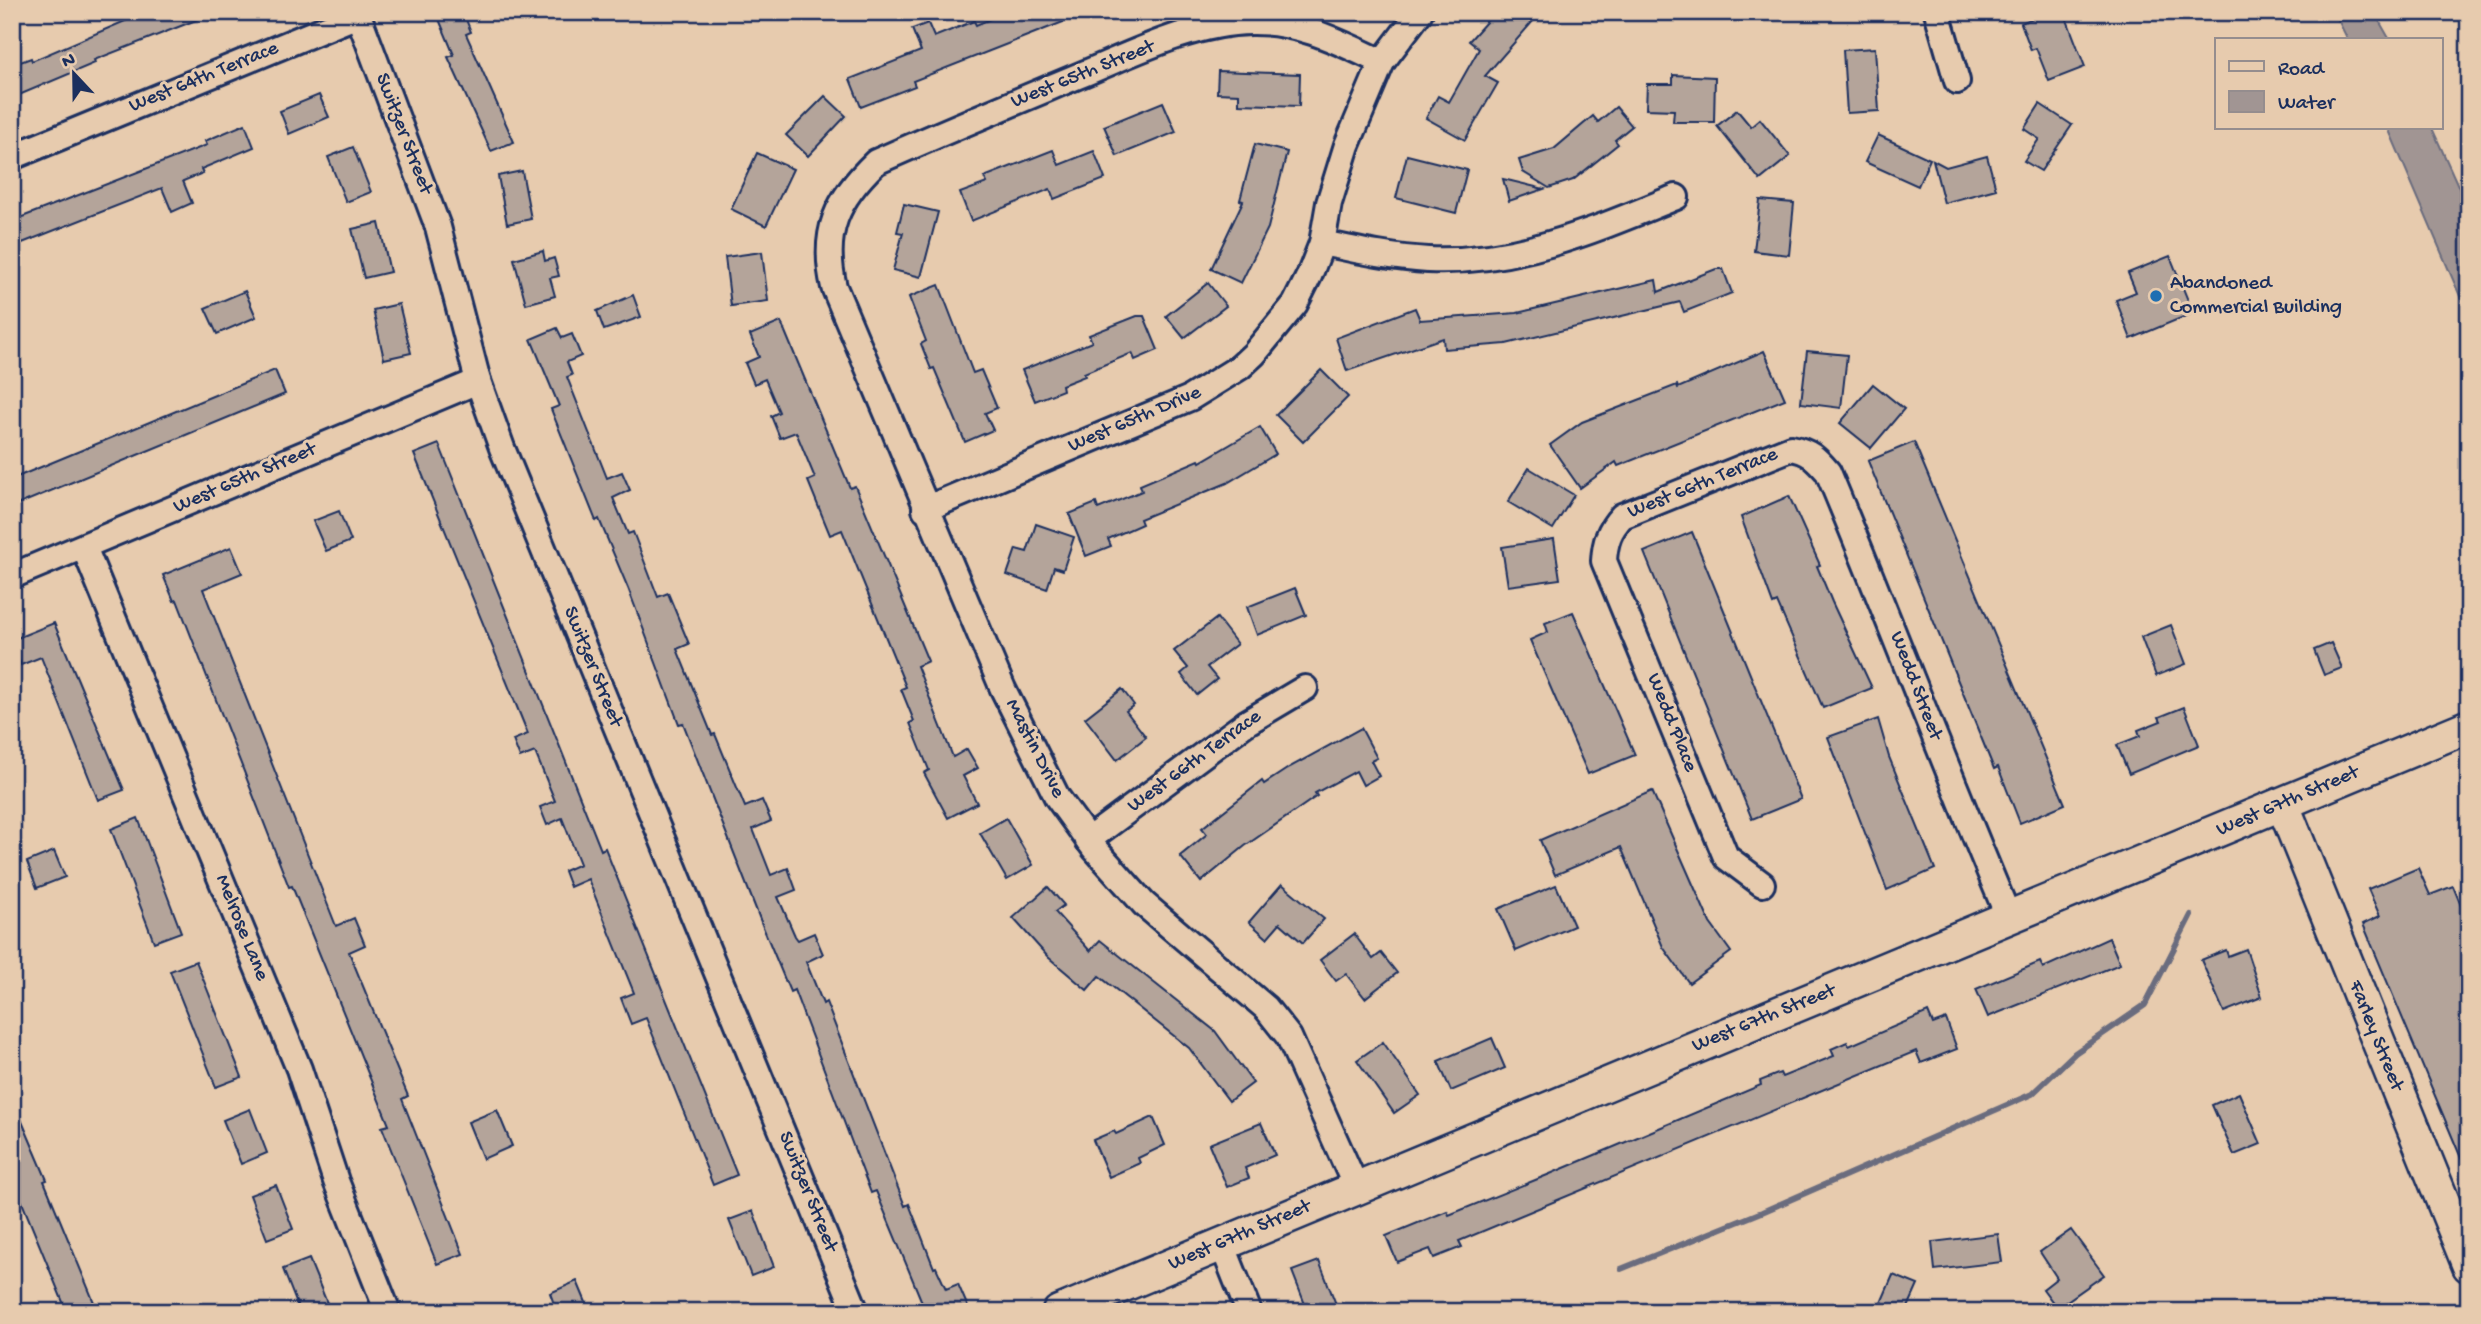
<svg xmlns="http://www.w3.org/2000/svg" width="2481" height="1324" viewBox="0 0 2481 1324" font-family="'Gochi Hand',sans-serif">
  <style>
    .water { fill: #a19593; stroke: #6b6c7e; stroke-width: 2 }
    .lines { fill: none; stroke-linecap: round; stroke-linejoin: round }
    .stream { stroke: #6b6c7e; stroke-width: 6 }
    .building { fill: #b4a49a; stroke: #1b2f5e; stroke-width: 2 }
    .minor-casing { stroke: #1b2f5e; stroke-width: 30 }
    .tertiary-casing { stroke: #1b2f5e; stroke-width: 37 }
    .minor { stroke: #e7cbae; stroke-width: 24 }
    .tertiary { stroke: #e7cbae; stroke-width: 32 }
    .poi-dot { fill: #1f6fb2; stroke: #e7cbae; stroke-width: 2.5 }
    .labels { text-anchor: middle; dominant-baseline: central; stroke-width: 6; stroke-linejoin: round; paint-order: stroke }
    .street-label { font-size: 21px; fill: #1b2f5e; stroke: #e7cbae }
    .poi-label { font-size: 21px; fill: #1b2f5e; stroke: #e7cbae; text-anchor: start }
  </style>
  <rect width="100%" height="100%" fill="#e7cbae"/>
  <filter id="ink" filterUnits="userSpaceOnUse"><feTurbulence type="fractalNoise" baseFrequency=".0143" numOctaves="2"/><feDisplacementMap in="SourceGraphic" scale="14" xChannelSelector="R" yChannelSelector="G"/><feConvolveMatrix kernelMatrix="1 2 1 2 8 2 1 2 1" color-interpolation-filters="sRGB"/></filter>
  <g filter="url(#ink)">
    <g class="water">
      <polygon points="2334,12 2374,12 2390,40 2348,40"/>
      <polygon points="2388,128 2432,128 2469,210 2469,317"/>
    </g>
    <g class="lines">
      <polyline class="stream" points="1621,1269 1762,1212 2032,1094 2075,1053 2145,1005 2191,915"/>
    </g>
    <g class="building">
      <polygon points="146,12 214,13 94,60 95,63 12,98 12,65 31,58 32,61"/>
      <polygon points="436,12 463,12 471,32 466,34 514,142 491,151 448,57 454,55"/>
      <polygon points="1007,12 1086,13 913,81 915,86 861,107 850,79 921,51 912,29 928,23 934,37 974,21 976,25"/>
      <polygon points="1495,12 1541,12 1485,76 1498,83 1465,140 1426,118 1438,96 1449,102 1479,49 1469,41"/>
      <polygon points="2048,12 2064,12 2085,67 2049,81 2036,48 2031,50 2021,23"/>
      <polygon points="1875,48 1879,111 1847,113 1843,50"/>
      <polygon points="1218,71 1300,74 1299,106 1239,104 1239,94 1217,93"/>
      <polygon points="1673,75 1715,77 1714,122 1673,122 1674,110 1646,109 1647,84 1673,84"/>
      <polygon points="319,95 329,117 289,134 280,111"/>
      <polygon points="825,96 846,116 808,156 786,135"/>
      <polygon points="1163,102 1176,132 1117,156 1104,126"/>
      <polygon points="2040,104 2072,125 2041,171 2024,161 2039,139 2024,129"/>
      <polygon points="1616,107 1632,126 1615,140 1618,144 1573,180 1549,188 1523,172 1519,160 1554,149 1593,116 1598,122"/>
      <polygon points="1737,110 1751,127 1760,119 1790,156 1760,180 1717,126"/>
      <polygon points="245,124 254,147 201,169 203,173 183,181 192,203 172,212 162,188 12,247 12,221 207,145 205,141"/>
      <polygon points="1878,135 1930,159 1918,186 1865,162"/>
      <polygon points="1255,144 1287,152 1268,228 1241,283 1211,269 1243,201 1240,200"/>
      <polygon points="353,147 371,192 346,202 328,157"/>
      <polygon points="1053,150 1059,165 1094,151 1105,179 1054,199 1050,189 971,221 960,193 987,183 984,177"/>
      <polygon points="757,153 793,169 766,226 731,209"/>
      <polygon points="1407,155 1467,170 1456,213 1396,198"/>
      <polygon points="1987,156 1996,189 1944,203 1933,160 1946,167"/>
      <polygon points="522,171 531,219 507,224 498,176"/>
      <polygon points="1503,179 1544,189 1509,201"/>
      <polygon points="1760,200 1794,203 1789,255 1754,251"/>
      <polygon points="904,204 938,212 921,277 893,270 903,233 897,232"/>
      <polygon points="379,223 390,272 364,278 352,229"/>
      <polygon points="543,251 545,261 554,258 559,276 550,278 555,296 526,304 514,259"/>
      <polygon points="762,252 768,301 731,306 725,257"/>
      <polygon points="2170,256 2193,313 2131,339 2116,300 2136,292 2128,273"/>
      <polygon points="1716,269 1723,269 1732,293 1684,312 1680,302 1506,344 1444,349 1443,338 1347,371 1336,338 1415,308 1420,320 1517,313 1656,280 1658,292"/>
      <polygon points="1208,283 1226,306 1184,338 1166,316"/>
      <polygon points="939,285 973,373 981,370 997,408 985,413 993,430 965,442 934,368 931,369 921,344 926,341 909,297"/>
      <polygon points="245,291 256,317 217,334 205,308"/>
      <polygon points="633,295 641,317 604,330 597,311"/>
      <polygon points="399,304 411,353 384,359 373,310"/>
      <polygon points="1137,316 1144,316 1158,350 1135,360 1132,353 1084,373 1085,376 1062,385 1063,390 1035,401 1022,370 1092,342 1089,335"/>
      <polygon points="781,322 850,488 855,486 928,661 917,666 953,757 967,749 978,768 963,776 977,803 948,818 924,773 929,770 910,723 914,721 901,689 906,687 842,530 830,535 808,481 815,478 796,432 780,438 771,416 779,412 765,379 754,384 745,363 759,357 750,335"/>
      <polygon points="557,328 562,338 572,334 581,356 567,362 572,375 567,377 607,478 622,472 630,490 613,498 628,534 633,532 658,597 668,593 689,644 677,649 712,735 715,734 745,807 762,800 771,821 753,829 771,875 788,868 796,890 778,897 795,936 798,940 814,933 823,954 806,962 823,1004 826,1002 905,1206 909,1204 934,1268 936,1267 946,1289 958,1284 970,1312 926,1312 876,1191 871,1193 794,990 790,992 763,927 683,723 679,724 628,588 599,519 596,521 551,409 559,406 531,339"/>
      <polygon points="1764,351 1785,399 1618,466 1616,462 1580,488 1550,445 1582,422 1677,385 1678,388"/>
      <polygon points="1807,351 1847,355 1841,408 1801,403"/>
      <polygon points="275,370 285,394 12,507 12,479"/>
      <polygon points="1321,370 1348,397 1303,442 1276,415"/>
      <polygon points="1873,384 1904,409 1871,448 1840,423"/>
      <polygon points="1260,427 1276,454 1227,483 1140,519 1142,524 1108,539 1111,546 1086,556 1069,514 1096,503 1098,509 1142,491 1140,485 1199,460 1200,462"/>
      <polygon points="1914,442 2065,804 2020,823 1998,767 1994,769 1868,461"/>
      <polygon points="439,444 601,850 605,848 737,1175 713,1185 646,1018 631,1024 621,998 634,993 588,879 570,887 564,871 580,864 562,818 547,825 540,807 555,801 535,752 520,758 513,740 528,734 414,454"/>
      <polygon points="1529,468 1574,495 1553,529 1508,502"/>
      <polygon points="1789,496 1820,565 1817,566 1832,602 1872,688 1823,708 1777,602 1773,604 1741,517"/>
      <polygon points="339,511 351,541 326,551 313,521"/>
      <polygon points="1036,524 1074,537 1063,570 1054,567 1047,589 1007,575 1016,549 1027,552"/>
      <polygon points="1692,532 1801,799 1752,819 1644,552"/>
      <polygon points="1554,539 1560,579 1508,586 1502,547"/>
      <polygon points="231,547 242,573 203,589 336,926 354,918 365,945 349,952 408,1096 402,1099 463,1254 437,1264 382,1127 389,1125 292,886 289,887 177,600 174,601 163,575"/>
      <polygon points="1295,588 1306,615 1257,635 1247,607"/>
      <polygon points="1573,612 1635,755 1588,774 1530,640 1548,632 1545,623"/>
      <polygon points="1217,618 1237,644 1207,667 1217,679 1197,695 1181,674 1188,668 1174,651"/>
      <polygon points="54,623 124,790 98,800 41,657 21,665 12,644 12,640"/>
      <polygon points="2171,625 2186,664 2156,676 2141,637"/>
      <polygon points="2331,643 2342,668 2324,675 2314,650"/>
      <polygon points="1122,689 1134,705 1126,711 1146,737 1117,760 1085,718"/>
      <polygon points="2184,707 2199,745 2129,774 2117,745 2140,736 2138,730 2161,721 2159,717"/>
      <polygon points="1878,719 1889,757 1935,869 1887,890 1828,737"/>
      <polygon points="1361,728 1377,758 1371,761 1379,776 1363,785 1356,771 1315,793 1317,796 1245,846 1201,882 1180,856 1207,834 1202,828 1262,781 1264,784 1290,767"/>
      <polygon points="1652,791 1710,923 1731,952 1689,983 1663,947 1621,847 1555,875 1540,840"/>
      <polygon points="138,818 181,932 154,942 111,829"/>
      <polygon points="1006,818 1033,865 1007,880 980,833"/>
      <polygon points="54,851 65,877 37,888 27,862"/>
      <polygon points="2418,868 2430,895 2453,886 2469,925 2469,1177 2363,924 2380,916 2368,889"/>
      <polygon points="1282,884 1324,919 1303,943 1280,923 1267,938 1249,922"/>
      <polygon points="1556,885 1574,926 1516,951 1498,909"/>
      <polygon points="1048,887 1064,905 1055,912 1090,951 1100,940 1215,1031 1253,1083 1229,1101 1189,1048 1099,976 1087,990 1048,957 1013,918"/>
      <polygon points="1354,934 1373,959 1381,953 1397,973 1365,998 1346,974 1336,981 1320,960"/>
      <polygon points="2109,938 2120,964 1988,1017 1976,989 2040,962 2043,968"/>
      <polygon points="2246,949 2262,997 2224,1012 2201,960 2226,950 2228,956"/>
      <polygon points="196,961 242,1077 216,1087 170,971"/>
      <polygon points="1928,1012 1933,1024 1946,1019 1957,1049 1921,1063 1916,1051 1459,1241 1462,1247 1434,1258 1430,1249 1397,1262 1386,1236 1447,1211 1449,1215 1550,1174 1761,1085 1760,1081 1780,1073 1782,1077 1834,1056 1831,1049 1847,1042 1849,1046"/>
      <polygon points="1492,1038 1505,1068 1451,1091 1438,1061"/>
      <polygon points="1383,1042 1420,1095 1394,1113 1357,1060"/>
      <polygon points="2239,1093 2261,1144 2234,1155 2212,1105"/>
      <polygon points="12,1098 47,1180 44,1181 98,1312 67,1312 12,1178"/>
      <polygon points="250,1109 267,1153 241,1164 223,1120"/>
      <polygon points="497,1110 512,1146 483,1159 468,1122"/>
      <polygon points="1153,1117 1165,1145 1138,1158 1140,1163 1109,1177 1093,1140 1114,1131 1116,1134"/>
      <polygon points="1261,1123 1275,1155 1245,1168 1249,1178 1227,1187 1209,1144"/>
      <polygon points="276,1185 293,1229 267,1239 250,1195"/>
      <polygon points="753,1211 774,1267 751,1276 729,1220"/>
      <polygon points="2071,1230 2104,1275 2057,1308 2043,1289 2057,1278 2040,1252"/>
      <polygon points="1998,1234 2002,1262 1935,1270 1932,1242"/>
      <polygon points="309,1259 327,1303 300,1312 283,1269"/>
      <polygon points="1319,1261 1339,1312 1308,1312 1292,1271"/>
      <polygon points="1893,1275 1918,1285 1906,1312 1877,1312"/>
      <polygon points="577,1281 590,1312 557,1312 550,1293"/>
    </g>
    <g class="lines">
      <g class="minor-casing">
        <g id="minor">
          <polyline points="357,12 438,227 478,381 502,448 856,1312"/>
          <polyline points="1937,12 1957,81"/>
          <polyline points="12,157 358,15"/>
          <path d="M1322 243C1356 250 1392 258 1428 260 1517 264 1595 230 1676 197"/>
          <polyline points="925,509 1190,398 1240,367 1254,354 1295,304 1309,276 1322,243 1329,203 1347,145 1382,62 1420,12"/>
          <polyline points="84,547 299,1069 336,1181 388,1312"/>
          <polyline points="12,576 478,381"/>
          <polyline points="1088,840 1246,723 1305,688"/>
          <path d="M1762 884 1726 857 1604 561C1605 542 1609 530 1622 516L1791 448C1809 451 1816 458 1828 472 1890 620 1946 770 2009 918"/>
          <path d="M1356 1187 1289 1037 1266 1008 1144 904 1094 848 1057 797 1003 689 834 287C821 232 837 199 876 162 943 132 1011 104 1078 76 1132 54 1191 23 1251 22 1299 21 1339 42 1382 62"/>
          <polyline points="1222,1244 1249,1312"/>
        </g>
      </g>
      <g class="tertiary-casing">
        <g id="tertiary">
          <polyline points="2283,805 2469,1266"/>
          <polyline points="1059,1312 2469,726"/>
        </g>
      </g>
      <use href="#minor" class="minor"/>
      <use href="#tertiary" class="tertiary"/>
    </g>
  </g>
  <circle class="poi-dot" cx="2156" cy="296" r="7"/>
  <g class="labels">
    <g class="street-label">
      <text transform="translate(1083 75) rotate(-22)">West 65th Street</text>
      <text transform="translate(204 78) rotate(-22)">West 64th Terrace</text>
      <text transform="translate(403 134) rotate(69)">Switzer Street</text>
      <text transform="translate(1135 420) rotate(-23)">West 65th Drive</text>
      <text transform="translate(245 479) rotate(-23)">West 65th Street</text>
      <text transform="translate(1703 484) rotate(-22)">West 66th Terrace</text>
      <text transform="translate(592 667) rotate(68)">Switzer Street</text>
      <text transform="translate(1915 686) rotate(69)">Wedd Street</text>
      <text transform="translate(1671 723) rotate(68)">Wedd Place</text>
      <text transform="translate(1034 749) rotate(63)">Mastin Drive</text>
      <text transform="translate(1195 762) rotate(-36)">West 66th Terrace</text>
      <text transform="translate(2288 802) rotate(-23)">West 67th Street</text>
      <text transform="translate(241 928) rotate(68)">Melrose Lane</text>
      <text transform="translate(1764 1019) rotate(-22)">West 67th Street</text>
      <text transform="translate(2375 1036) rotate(68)">Farley Street</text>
      <text transform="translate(807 1192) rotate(68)">Switzer Street</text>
      <text transform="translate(1240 1236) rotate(-23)">West 67th Street</text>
    </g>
    <g class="poi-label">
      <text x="2170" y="284">Abandoned<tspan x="2170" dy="24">Commercial Building</tspan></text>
    </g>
  </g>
  <rect width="2481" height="1324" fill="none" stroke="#e7cbae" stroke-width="42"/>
  <rect x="21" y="21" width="2439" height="1282" fill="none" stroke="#1b2f5e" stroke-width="2.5" filter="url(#ink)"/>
  <rect x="2215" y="38" width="228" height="91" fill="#e7cbae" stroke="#958d8e" stroke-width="2"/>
  <rect x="2229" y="61" width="35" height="10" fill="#e7cbae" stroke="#958d8e" stroke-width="2"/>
  <text x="2278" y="74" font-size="21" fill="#1b2f5e">Road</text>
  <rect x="2229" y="91" width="35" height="21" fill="#a19593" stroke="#958d8e" stroke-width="2"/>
  <text x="2278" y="108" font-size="21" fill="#1b2f5e">Water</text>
  <g transform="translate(74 74) rotate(338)" stroke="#e7cbae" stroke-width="5" paint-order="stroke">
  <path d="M0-5L12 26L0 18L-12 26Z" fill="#1b2f5e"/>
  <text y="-10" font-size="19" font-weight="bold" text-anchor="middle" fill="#1b2f5e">N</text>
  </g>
</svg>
